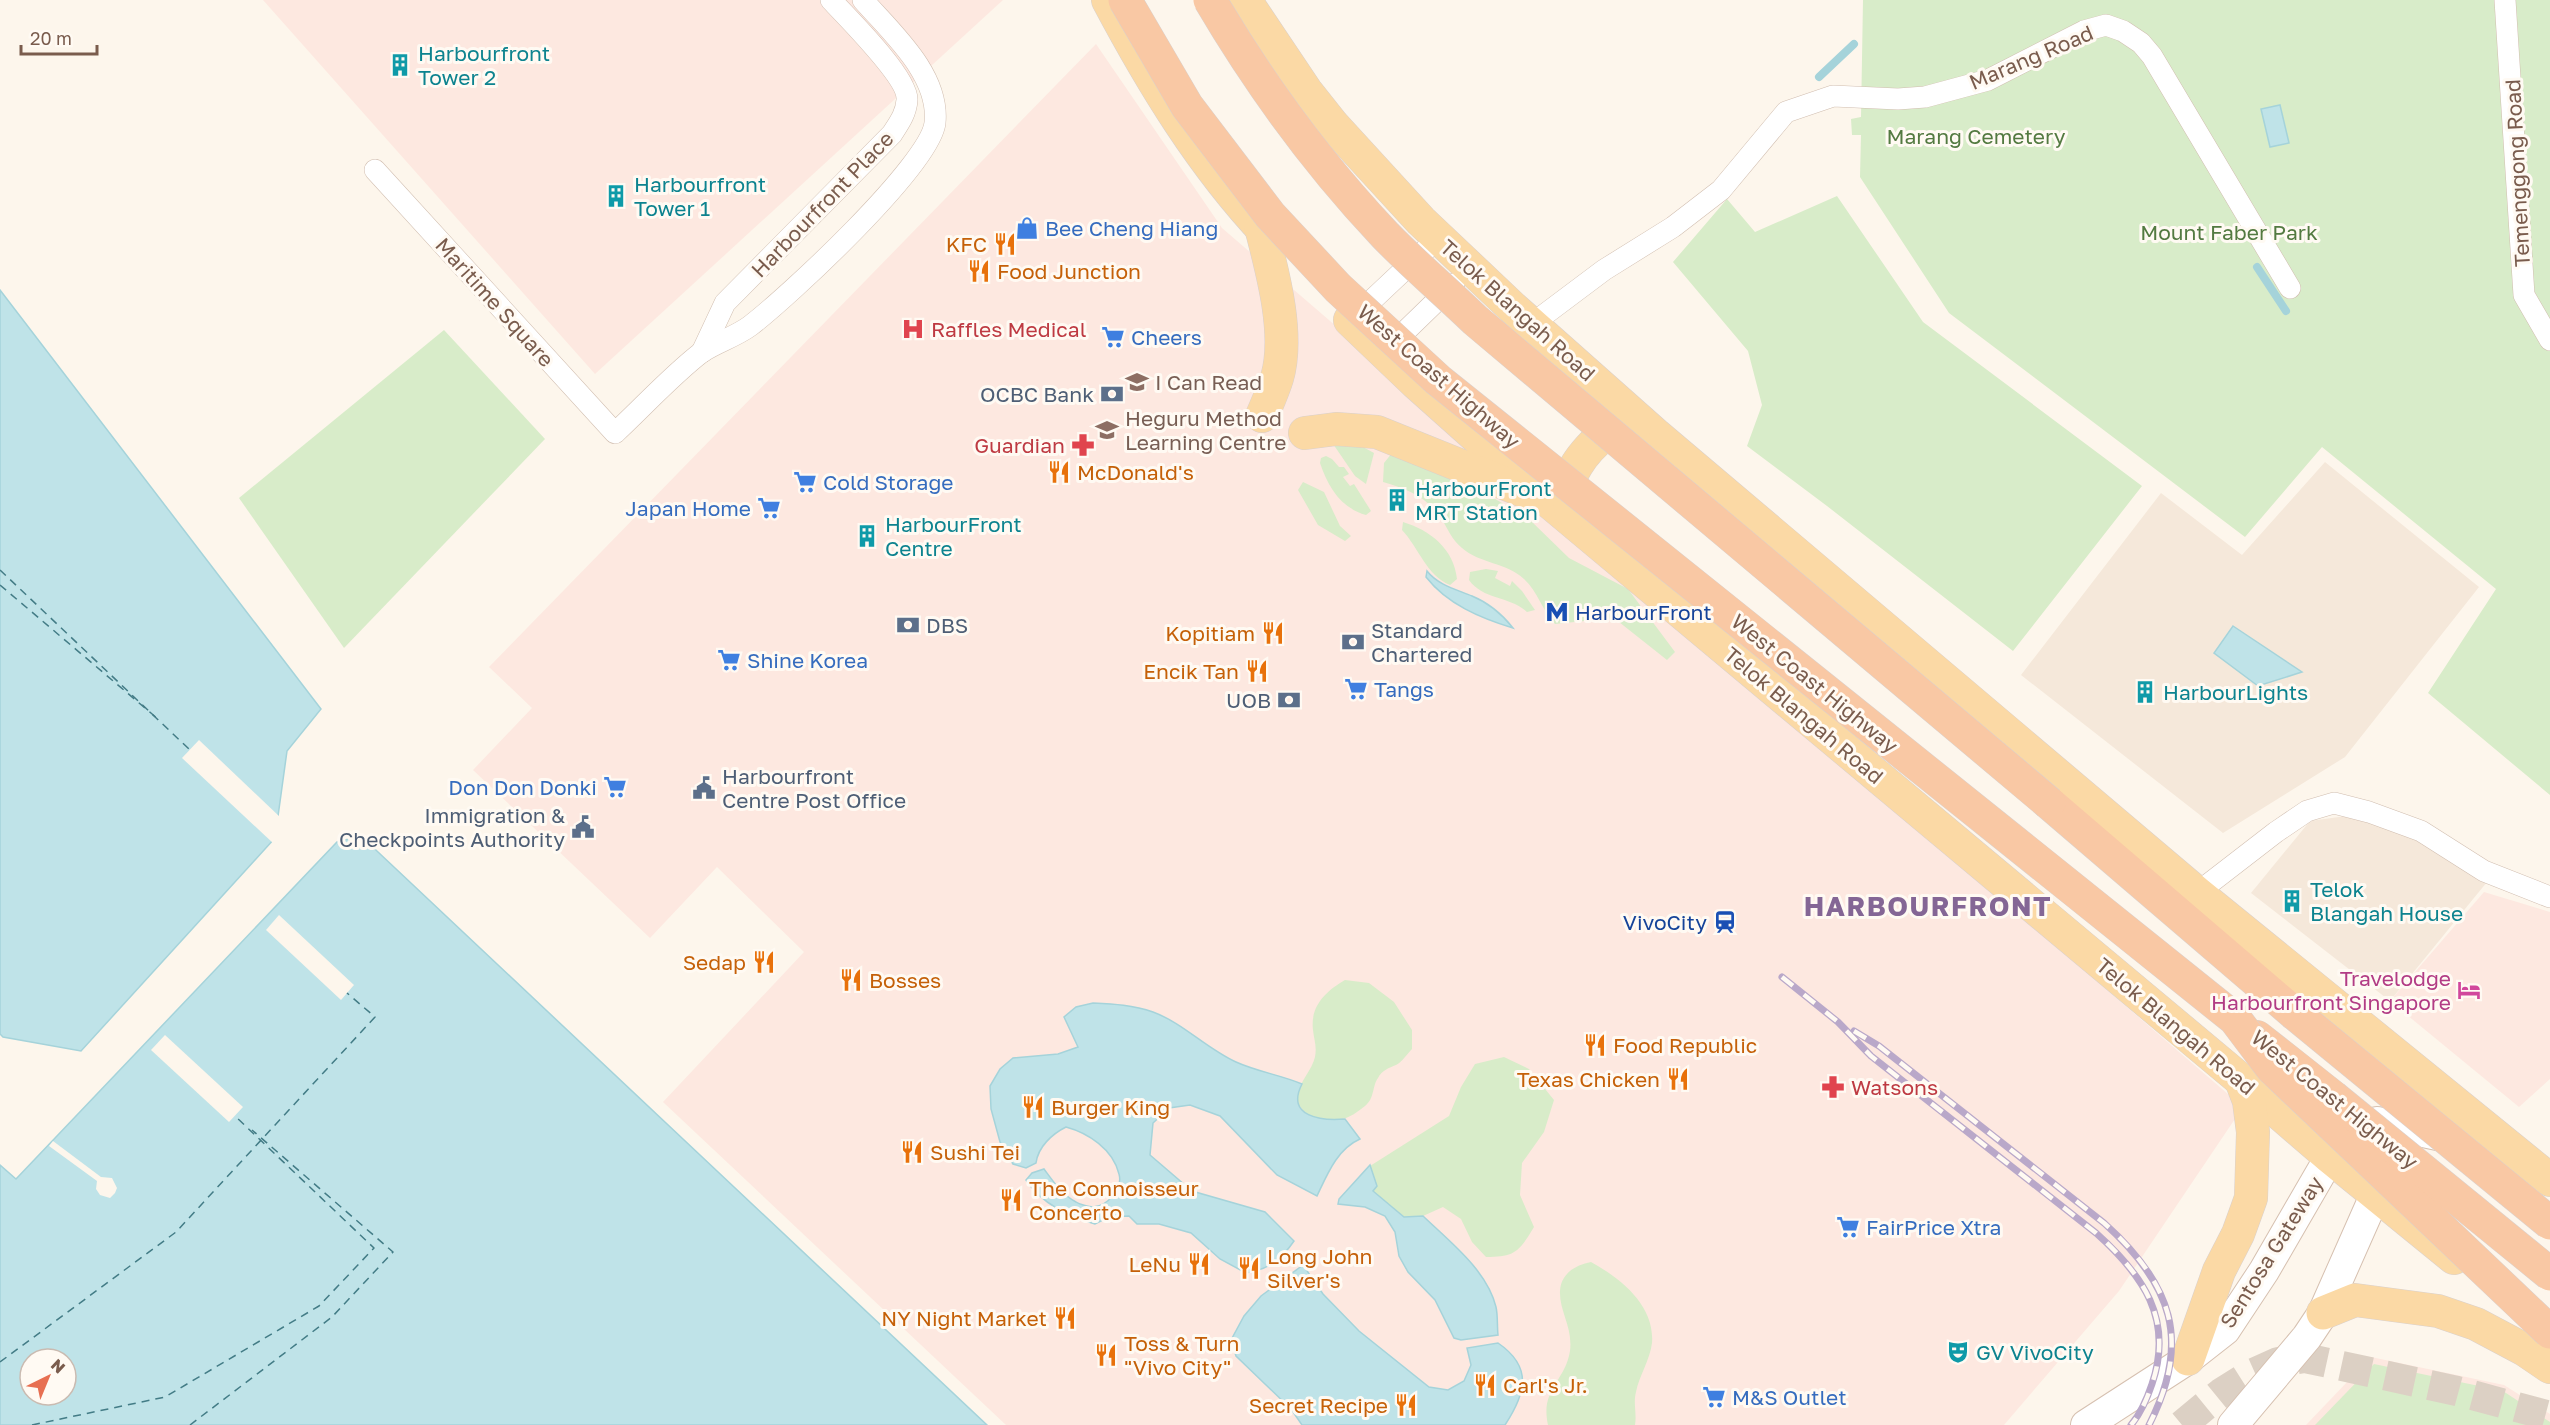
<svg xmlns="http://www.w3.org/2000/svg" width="2550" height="1425" viewBox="0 0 2550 1425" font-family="'Golos Text',sans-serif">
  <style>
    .residential { fill: #f5e8da }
    .commercial { fill: #fde8e0 }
    .green { fill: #d8ecc9 }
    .water { fill: #bfe3e8; stroke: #a5d3da; stroke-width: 1.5; fill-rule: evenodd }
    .pier { fill: #fdf6ec }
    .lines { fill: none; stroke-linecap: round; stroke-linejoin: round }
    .stream { stroke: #a5d3da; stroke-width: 8 }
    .ferry { stroke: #437c86; stroke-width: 1.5; stroke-dasharray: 8 6; stroke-linecap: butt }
    .secondary-tunnel { stroke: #dcd0c4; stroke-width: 30; stroke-dasharray: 30 15; stroke-linecap: butt }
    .minor-casing { stroke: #d1beb0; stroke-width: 22 }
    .secondary-casing { stroke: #d6c0b0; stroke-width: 32 }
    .primary-casing { stroke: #dad1cd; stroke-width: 34 }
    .trunk-casing { stroke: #dad1cd; stroke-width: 34 }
    .minor { stroke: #fff; stroke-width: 21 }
    .secondary { stroke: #fff; stroke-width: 30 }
    .primary { stroke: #fbd9a5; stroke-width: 33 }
    .trunk { stroke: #f9c8a4; stroke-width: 33 }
    .rail-casing { stroke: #b9a8c9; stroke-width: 7 }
    .rail { stroke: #fffaf3; stroke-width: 4.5; stroke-dasharray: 14; stroke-linecap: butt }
    .trunk-bridge-casing { stroke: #dad1cd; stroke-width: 34; stroke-linecap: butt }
    .trunk-bridge { stroke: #f9c8a4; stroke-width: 33 }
    .labels { text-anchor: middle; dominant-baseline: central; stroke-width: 6; stroke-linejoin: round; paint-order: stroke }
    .culture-label { font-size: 21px; fill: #0d838f; stroke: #fffaf3; text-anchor: start }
    .street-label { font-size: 21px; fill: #7a5c4d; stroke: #fffaf3 }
    .park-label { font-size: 21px; fill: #537a41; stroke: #fffaf3 }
    .shop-label { font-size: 21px; fill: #366cbe; stroke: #fffaf3; text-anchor: start }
    .food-label { font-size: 21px; fill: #c56008; stroke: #fffaf3; text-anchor: start }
    .health-label { font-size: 21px; fill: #be3a42; stroke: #fffaf3; text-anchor: start }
    .education-label { font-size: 21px; fill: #785e54; stroke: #fffaf3; text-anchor: start }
    .service-label { font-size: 21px; fill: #4e5e75; stroke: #fffaf3; text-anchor: end }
    .transit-label { font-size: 21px; fill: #164399; stroke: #fffaf3; text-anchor: start }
    .hotel-label { font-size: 21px; fill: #b23c85; stroke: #fffaf3; text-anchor: end }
    .district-label { font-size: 27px; font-weight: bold; letter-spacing: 1.5px; fill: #846695; stroke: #fffaf3 }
  </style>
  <rect width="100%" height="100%" fill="#fdf6ec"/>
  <g class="residential">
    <polygon points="2325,462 2479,587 2345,757 2223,833 2021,675 2161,493 2242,555"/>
    <polygon points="2382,811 2487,882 2390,1001 2251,893 2310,821"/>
  </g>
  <g class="commercial">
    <polygon points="263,0 1003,0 595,374"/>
    <polygon points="1096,44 1222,228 2243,1107 2119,1291 2004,1425 1006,1425 663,1102 804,952 717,867 650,938 473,770 532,708 489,667"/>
    <polygon points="2484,892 2550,912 2550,1079 2519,1107 2390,1001"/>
    <polygon points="2371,1357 2504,1385 2550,1414 2550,1425 2306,1425"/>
  </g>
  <g class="green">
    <polygon points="1863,0 2550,0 2550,795 2428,693 2496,589 2322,447 2245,537 1949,313 1860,177 1861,135 1852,135 1851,119 1861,117"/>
    <polygon points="1837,196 1923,322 2142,486 2013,651 1827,506 1747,446 1762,405 1748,351 1673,262 1727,199 1755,232"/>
    <polygon points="444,330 545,439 344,648 239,498"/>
    <polygon points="1331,441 1352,441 1374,453 1366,484 1355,476"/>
    <path d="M1396 448 1492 497 1530 520 1569 558 1628 589 1675 652 1667 660 1614 618 1555 624C1542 610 1538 592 1524 579 1506 562 1480 564 1462 548 1452 540 1448 529 1441 518 1427 497 1407 489 1383 482L1384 463Z"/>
    <path d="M1326 456 1332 459 1339 467H1344L1349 474 1343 477 1350 486 1354 484 1371 511 1366 515C1341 508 1328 487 1320 463L1321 458Z"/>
    <polygon points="1303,482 1324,492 1340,526 1351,536 1345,541 1318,525 1298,490"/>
    <path d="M1403 522C1430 530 1454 549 1457 579L1450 585C1426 575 1419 548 1402 530Z"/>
    <path d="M1486 569 1498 571 1495 578 1510 586 1512 581 1522 591 1535 610 1527 612C1510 596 1483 600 1469 580L1470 572Z"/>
    <path d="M1345 980 1369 983 1394 1002 1412 1030V1049C1407 1054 1402 1062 1396 1065 1389 1068 1382 1070 1378 1078 1372 1086 1375 1098 1365 1106 1360 1110 1352 1116 1346 1118 1329 1125 1294 1117 1298 1094 1300 1081 1312 1070 1315 1057 1317 1046 1314 1040 1313 1030 1310 1006 1326 991 1345 980Z"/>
    <path d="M1504 1057 1529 1069 1554 1100 1544 1132 1522 1163 1520 1195 1534 1227C1519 1252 1515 1257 1486 1257L1472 1242 1461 1219 1443 1207 1423 1216 1404 1217 1373 1191 1370 1166 1449 1116 1461 1087 1475 1064Z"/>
    <path d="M1591 1262C1620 1278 1655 1305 1652 1343 1650 1360 1639 1376 1636 1392 1633 1403 1637 1414 1635 1425H1548C1540 1389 1565 1382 1570 1351 1573 1327 1559 1311 1560 1291 1561 1273 1576 1265 1591 1262Z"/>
    <polygon points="2374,1364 2503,1391 2550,1422 2550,1425 2315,1425"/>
  </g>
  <g class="water">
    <polygon points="2280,105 2289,143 2270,147 2261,109"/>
    <polygon points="0,290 321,709 287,751 275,838 81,1051 3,1037 0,1034"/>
    <path d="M1427 571C1438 585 1455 589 1472 596 1489 603 1502 614 1513 628 1480 618 1447 604 1426 577Z"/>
    <polygon points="2233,626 2302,672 2258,686 2214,653"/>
    <path d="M361 836 987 1425H0V1165L16 1179 337 842ZM30 1359H66V1395H30Z"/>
    <path d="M1093 1003C1114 1004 1133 1005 1153 1012 1183 1023 1207 1049 1236 1062 1258 1072 1281 1075 1302 1084 1285 1117 1322 1121 1345 1119L1360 1139C1337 1149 1327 1175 1317 1196L1277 1175 1220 1116 1190 1105 1169 1108 1153 1123 1150 1155 1192 1191 1265 1212 1294 1241C1281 1260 1269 1269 1246 1273L1220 1259 1191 1233 1159 1224H1137L1129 1216 1109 1217 1095 1224C1068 1216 1042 1204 1026 1180L1032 1173 1044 1169C1053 1181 1062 1195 1076 1202 1079 1204 1089 1207 1093 1207 1108 1206 1123 1188 1119 1174 1113 1149 1088 1133 1066 1127 1052 1134 1038 1147 1036 1163L1026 1168 1013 1164 1000 1142 991 1109 990 1086 1000 1069 1013 1058 1058 1054 1078 1047 1064 1017 1076 1007Z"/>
    <path d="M1370 1165 1377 1186 1373 1191 1404 1217 1423 1216C1449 1241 1487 1270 1496 1307 1498 1316 1497 1326 1498 1335L1461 1340 1454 1338 1435 1300 1408 1272 1399 1256 1395 1232 1385 1216 1365 1207 1338 1204 1339 1199Z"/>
    <path d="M1303 1265 1323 1294 1359 1331 1429 1387 1448 1390 1464 1381 1471 1365 1467 1348 1498 1343C1533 1367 1526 1393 1505 1425H1302L1291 1409 1236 1356 1231 1340 1244 1316 1261 1296Z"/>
  </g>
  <g class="pier">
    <polygon points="199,740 281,818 278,839 274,844 182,758"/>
    <polygon points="279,915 354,985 341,1000 266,930"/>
    <polygon points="165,1035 243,1107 229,1122 151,1050"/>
    <polygon points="53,1141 101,1177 112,1178 117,1188 115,1193 110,1198 100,1195 96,1189 97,1181 49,1146"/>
  </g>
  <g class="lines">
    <g class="stream">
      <polyline points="1819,77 1854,44"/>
      <polyline points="2257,267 2286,311"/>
    </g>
    <g class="ferry">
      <polyline points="0,570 190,750"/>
      <polyline points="0,585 158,719"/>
      <polyline points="0,1362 176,1232 375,1017 347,993"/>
      <polyline points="32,1425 165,1397 319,1306 374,1248 235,1116"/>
      <polyline points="190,1425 332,1317 393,1252 252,1130"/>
    </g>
    <polyline class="secondary-tunnel" points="2182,1425 2221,1393 2251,1374 2278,1362 2305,1358 2457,1391 2550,1416"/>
    <g class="minor-casing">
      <g id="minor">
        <polyline points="2505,0 2524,295 2550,340"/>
        <path d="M375 170 615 433C642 408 673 374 702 352 717 342 735 337 750 326 788 297 930 165 935 123 940 75 892 33 863 0"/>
        <polyline points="1353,318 1438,238"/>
        <polyline points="1532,324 1604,270 1673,227 1721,190 1786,112 1833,96 1898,99 1925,97 1988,80 2084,31 2106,25 2123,31 2141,43 2152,56 2290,288"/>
        <polyline points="1388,348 1454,284"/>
        <path d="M702 352 725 303 892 134C899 123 906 114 907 100 909 79 848 18 831 0"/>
        <polyline points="2197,893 2276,832 2307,811 2334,803 2369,812 2421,831 2484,871 2550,897"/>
      </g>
    </g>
    <g class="secondary-casing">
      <g id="secondary">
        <polyline points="2086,1425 2188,1359 2225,1330 2264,1271 2330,1157 2355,1129 2377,1122 2447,1137"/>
        <polyline points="2233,1425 2307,1337 2323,1313 2385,1173"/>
      </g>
    </g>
    <g class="primary-casing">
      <g id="primary">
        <path d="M1108 0C1152 83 1202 165 1267 234"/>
        <polyline points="1245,0 1306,91 1333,125 1421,221 1513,308 1655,434 2197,893 2550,1180"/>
        <path d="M1261 227C1272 270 1290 334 1277 378 1273 391 1267 404 1262 416"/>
        <polyline points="1350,320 1416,383 1547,500 2241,1080 2330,1157 2454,1258"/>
        <polyline points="1305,433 1336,429 1377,432 1531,494"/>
        <path d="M1572 513C1569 502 1567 492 1570 480 1574 463 1601 430 1620 428 1624 427 1630 428 1634 428"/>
        <polyline points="2323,1313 2355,1300 2438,1311 2476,1324 2525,1350 2550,1367"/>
        <polyline points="2188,1359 2219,1271 2238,1234 2251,1198 2253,1132 2249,1101 2241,1080"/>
      </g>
    </g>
    <g class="trunk-casing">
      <g id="trunk">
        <polyline points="2049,803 2294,1013"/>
        <polyline points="2257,1037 2333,1097"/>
      </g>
    </g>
    <use href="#minor" class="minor"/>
    <use href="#secondary" class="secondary"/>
    <use href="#primary" class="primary"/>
    <use href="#trunk" class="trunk"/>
    <g class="rail-casing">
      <g id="rail">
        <path d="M1782 977 1838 1022 1871 1056 2096 1233C2143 1275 2174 1319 2152 1384 2147 1399 2141 1413 2131 1425"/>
        <path d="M1854 1031 1879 1046 2104 1223C2172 1284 2192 1341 2149 1425"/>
      </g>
    </g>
    <use href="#rail" class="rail"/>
    <g class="trunk-bridge-casing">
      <g id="trunk-bridge">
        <polyline points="1125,0 1187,106 1270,215 1338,288 1438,380 2235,1019 2272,1068 2550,1332"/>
        <path d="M1210 0C1260 85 1317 163 1385 235 1413 264 1445 291 1475 320L2049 803"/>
        <polyline points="2294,1013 2550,1223"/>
        <polyline points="2333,1097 2550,1274"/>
      </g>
    </g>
    <use href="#trunk-bridge" class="trunk-bridge"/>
  </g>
  <defs>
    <g id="building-bare" transform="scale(1.8)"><path d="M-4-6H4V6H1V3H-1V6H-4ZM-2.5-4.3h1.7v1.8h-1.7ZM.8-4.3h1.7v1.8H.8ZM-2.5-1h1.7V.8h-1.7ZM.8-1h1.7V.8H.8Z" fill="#0f9aa8" stroke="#fffaf3" stroke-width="2.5" paint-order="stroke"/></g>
    <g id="shop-bare" transform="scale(1.8)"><path d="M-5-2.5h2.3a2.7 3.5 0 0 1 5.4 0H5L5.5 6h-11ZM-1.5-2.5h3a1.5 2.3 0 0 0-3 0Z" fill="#3f7fe0" stroke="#fffaf3" stroke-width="2.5" paint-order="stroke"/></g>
    <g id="restaurant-bare" transform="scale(1.8)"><path d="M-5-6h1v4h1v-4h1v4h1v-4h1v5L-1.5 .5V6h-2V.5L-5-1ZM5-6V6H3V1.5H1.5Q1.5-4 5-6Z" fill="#e8710a" stroke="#fffaf3" stroke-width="2.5" paint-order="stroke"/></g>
    <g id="hospital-bare" transform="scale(1.8)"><path d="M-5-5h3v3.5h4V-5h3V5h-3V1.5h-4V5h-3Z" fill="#e0444e" stroke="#fffaf3" stroke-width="2.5" paint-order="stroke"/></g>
    <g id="supermarket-bare" transform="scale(1.8)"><path d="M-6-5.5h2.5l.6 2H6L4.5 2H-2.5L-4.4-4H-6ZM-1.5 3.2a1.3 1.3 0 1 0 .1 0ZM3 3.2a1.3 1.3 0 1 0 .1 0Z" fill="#3f7fe0" stroke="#fffaf3" stroke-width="2.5" paint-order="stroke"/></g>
    <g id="school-bare" transform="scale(1.8)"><path d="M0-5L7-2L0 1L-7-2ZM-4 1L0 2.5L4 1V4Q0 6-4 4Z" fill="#8d6e63" stroke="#fffaf3" stroke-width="2.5" paint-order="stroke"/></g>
    <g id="bank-bare" transform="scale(1.8)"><path d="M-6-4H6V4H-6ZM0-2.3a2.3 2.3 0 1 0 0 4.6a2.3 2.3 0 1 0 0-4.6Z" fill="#5c6f8a" stroke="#fffaf3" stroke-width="2.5" paint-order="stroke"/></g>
    <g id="pharmacy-bare" transform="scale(1.8)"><path d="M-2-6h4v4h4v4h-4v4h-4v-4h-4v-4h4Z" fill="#e0444e" stroke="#fffaf3" stroke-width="2.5" paint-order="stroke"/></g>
    <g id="metro-bare" transform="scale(1.8)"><path d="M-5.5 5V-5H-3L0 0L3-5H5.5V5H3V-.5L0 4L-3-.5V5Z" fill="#1a4fb4" stroke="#fffaf3" stroke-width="2.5" paint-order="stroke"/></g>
    <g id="civic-bare" transform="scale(1.8)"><path d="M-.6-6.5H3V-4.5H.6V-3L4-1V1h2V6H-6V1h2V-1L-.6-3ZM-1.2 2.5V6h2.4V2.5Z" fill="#5c6f8a" stroke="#fffaf3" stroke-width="2.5" paint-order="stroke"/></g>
    <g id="station-bare" transform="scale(1.8)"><path d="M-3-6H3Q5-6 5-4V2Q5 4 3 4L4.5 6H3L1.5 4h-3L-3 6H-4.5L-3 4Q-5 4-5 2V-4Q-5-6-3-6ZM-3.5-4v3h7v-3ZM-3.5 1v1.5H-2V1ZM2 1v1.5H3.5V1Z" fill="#1a4fb4" stroke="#fffaf3" stroke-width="2.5" paint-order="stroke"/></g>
    <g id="hotel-bare" transform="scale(1.8)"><path d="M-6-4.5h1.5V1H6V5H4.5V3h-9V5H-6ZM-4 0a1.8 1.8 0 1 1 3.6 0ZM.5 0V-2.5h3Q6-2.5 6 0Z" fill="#d1479c" stroke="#fffaf3" stroke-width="2.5" paint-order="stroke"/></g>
    <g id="theatre-bare" transform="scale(1.8)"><path d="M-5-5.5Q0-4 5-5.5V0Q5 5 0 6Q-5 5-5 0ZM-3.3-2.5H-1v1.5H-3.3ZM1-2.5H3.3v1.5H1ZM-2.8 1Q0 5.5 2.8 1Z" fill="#0f9aa8" stroke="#fffaf3" stroke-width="2.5" paint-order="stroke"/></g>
  </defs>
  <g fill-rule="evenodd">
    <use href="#building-bare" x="400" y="65"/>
    <use href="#building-bare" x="616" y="196"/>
    <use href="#shop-bare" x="1027" y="228"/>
    <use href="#restaurant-bare" x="1005" y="244"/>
    <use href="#restaurant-bare" x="979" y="271"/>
    <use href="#hospital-bare" x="913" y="329"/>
    <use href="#supermarket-bare" x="1113" y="337"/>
    <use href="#school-bare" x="1137" y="382"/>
    <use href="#bank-bare" x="1112" y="394"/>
    <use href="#school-bare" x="1107" y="430"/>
    <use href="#pharmacy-bare" x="1083" y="445"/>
    <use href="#restaurant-bare" x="1059" y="472"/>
    <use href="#supermarket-bare" x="805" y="482"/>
    <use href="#building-bare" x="1397" y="500"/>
    <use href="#supermarket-bare" x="769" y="508"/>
    <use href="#building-bare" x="867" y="536"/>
    <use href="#metro-bare" x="1557" y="612"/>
    <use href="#bank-bare" x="908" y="625"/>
    <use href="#restaurant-bare" x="1273" y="633"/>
    <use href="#bank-bare" x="1353" y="642"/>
    <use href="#supermarket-bare" x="729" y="660"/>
    <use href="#restaurant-bare" x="1257" y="671"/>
    <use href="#supermarket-bare" x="1356" y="689"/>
    <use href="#building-bare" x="2145" y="692"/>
    <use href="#bank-bare" x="1289" y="700"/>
    <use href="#supermarket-bare" x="615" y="787"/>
    <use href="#civic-bare" x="704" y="788"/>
    <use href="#civic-bare" x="583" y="827"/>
    <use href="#building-bare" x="2292" y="901"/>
    <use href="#station-bare" x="1725" y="922"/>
    <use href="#restaurant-bare" x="764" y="962"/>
    <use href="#restaurant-bare" x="851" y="980"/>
    <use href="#hotel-bare" x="2469" y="990"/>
    <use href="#restaurant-bare" x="1595" y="1045"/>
    <use href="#restaurant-bare" x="1678" y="1079"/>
    <use href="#pharmacy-bare" x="1833" y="1087"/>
    <use href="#restaurant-bare" x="1033" y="1107"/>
    <use href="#restaurant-bare" x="912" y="1152"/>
    <use href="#restaurant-bare" x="1011" y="1200"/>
    <use href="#supermarket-bare" x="1848" y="1227"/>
    <use href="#restaurant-bare" x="1199" y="1264"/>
    <use href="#restaurant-bare" x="1249" y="1268"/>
    <use href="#restaurant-bare" x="1065" y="1318"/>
    <use href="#theatre-bare" x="1958" y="1352"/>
    <use href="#restaurant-bare" x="1106" y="1355"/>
    <use href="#restaurant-bare" x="1485" y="1385"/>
    <use href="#supermarket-bare" x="1714" y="1397"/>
    <use href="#restaurant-bare" x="1406" y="1405"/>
  </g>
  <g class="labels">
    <g class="culture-label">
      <text x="418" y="53">Harbourfront<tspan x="418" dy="24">Tower 2</tspan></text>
      <text x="634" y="184">Harbourfront<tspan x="634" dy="24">Tower 1</tspan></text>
      <text x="1415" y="488">HarbourFront<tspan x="1415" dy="24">MRT Station</tspan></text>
      <text x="885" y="524">HarbourFront<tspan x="885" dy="24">Centre</tspan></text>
      <text x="2163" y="692">HarbourLights</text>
      <text x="2310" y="889">Telok<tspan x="2310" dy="24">Blangah House</tspan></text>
      <text x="1976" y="1352">GV VivoCity</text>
    </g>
    <g class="street-label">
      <text transform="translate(2031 57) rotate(-23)">Marang Road</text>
      <text transform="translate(2517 173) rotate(-93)">Temenggong Road</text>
      <text transform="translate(822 204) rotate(-46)">Harbourfront Place</text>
      <text transform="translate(495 302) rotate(48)">Maritime Square</text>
      <text transform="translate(1518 310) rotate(42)">Telok Blangah Road</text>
      <text transform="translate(1439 376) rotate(41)">West Coast Highway</text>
      <text transform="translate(1815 683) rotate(39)">West Coast Highway</text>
      <text transform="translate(1804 715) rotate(40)">Telok Blangah Road</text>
      <text transform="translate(2176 1026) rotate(40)">Telok Blangah Road</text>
      <text transform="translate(2335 1099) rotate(39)">West Coast Highway</text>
      <text transform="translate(2271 1252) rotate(-58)">Sentosa Gateway</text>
    </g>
    <g class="park-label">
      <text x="1976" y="136">Marang Cemetery</text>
      <text x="2229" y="232">Mount Faber Park</text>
    </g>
    <g class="shop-label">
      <text x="1045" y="228">Bee Cheng Hiang</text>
      <text x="1131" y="337">Cheers</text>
      <text x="823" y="482">Cold Storage</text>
      <text x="751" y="508" text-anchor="end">Japan Home</text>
      <text x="747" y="660">Shine Korea</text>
      <text x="1374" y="689">Tangs</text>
      <text x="597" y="787" text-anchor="end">Don Don Donki</text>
      <text x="1866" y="1227">FairPrice Xtra</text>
      <text x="1732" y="1397">M&amp;S Outlet</text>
    </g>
    <g class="food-label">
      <text x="987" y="244" text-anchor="end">KFC</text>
      <text x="997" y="271">Food Junction</text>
      <text x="1077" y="472">McDonald's</text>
      <text x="1255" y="633" text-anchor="end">Kopitiam</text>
      <text x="1239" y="671" text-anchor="end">Encik Tan</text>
      <text x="746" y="962" text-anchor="end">Sedap</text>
      <text x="869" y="980">Bosses</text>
      <text x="1613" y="1045">Food Republic</text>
      <text x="1660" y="1079" text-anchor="end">Texas Chicken</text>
      <text x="1051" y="1107">Burger King</text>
      <text x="930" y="1152">Sushi Tei</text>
      <text x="1029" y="1188">The Connoisseur<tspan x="1029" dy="24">Concerto</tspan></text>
      <text x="1267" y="1256">Long John<tspan x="1267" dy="24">Silver's</tspan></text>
      <text x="1181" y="1264" text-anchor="end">LeNu</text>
      <text x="1047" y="1318" text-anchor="end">NY Night Market</text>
      <text x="1124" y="1343">Toss &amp; Turn<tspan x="1124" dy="24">"Vivo City"</tspan></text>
      <text x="1503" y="1385">Carl's Jr.</text>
      <text x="1388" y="1405" text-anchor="end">Secret Recipe</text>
    </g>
    <g class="health-label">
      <text x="931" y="329">Raffles Medical</text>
      <text x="1065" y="445" text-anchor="end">Guardian</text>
      <text x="1851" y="1087">Watsons</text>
    </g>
    <g class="education-label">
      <text x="1155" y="382">I Can Read</text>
      <text x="1125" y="418">Heguru Method<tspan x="1125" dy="24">Learning Centre</tspan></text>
    </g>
    <g class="service-label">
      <text x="1094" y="394">OCBC Bank</text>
      <text x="926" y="625" text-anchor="start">DBS</text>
      <text x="1371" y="630" text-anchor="start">Standard<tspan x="1371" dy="24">Chartered</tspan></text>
      <text x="1271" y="700">UOB</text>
      <text x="722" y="776" text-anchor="start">Harbourfront<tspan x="722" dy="24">Centre Post Office</tspan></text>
      <text x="565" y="815">Immigration &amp;<tspan x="565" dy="24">Checkpoints Authority</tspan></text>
    </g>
    <g class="transit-label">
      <text x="1575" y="612">HarbourFront</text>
      <text x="1707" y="922" text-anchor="end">VivoCity</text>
    </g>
    <g class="hotel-label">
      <text x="2451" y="978">Travelodge<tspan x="2451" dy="24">Harbourfront Singapore</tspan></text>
    </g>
    <g class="district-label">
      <text x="1928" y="906">HARBOURFRONT</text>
    </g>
  </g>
  <g transform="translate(48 1377) rotate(43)"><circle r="28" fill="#fffaf3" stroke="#cabbb1" stroke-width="1.5"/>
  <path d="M0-4.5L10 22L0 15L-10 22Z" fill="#e76f51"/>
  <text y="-9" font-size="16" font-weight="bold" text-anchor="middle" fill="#7a5c4d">N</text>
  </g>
  <path d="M21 45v9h76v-9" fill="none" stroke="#7a5c4d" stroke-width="3"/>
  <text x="30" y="45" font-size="18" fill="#7a5c4d" stroke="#fffaf3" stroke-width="4.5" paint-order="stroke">20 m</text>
</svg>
